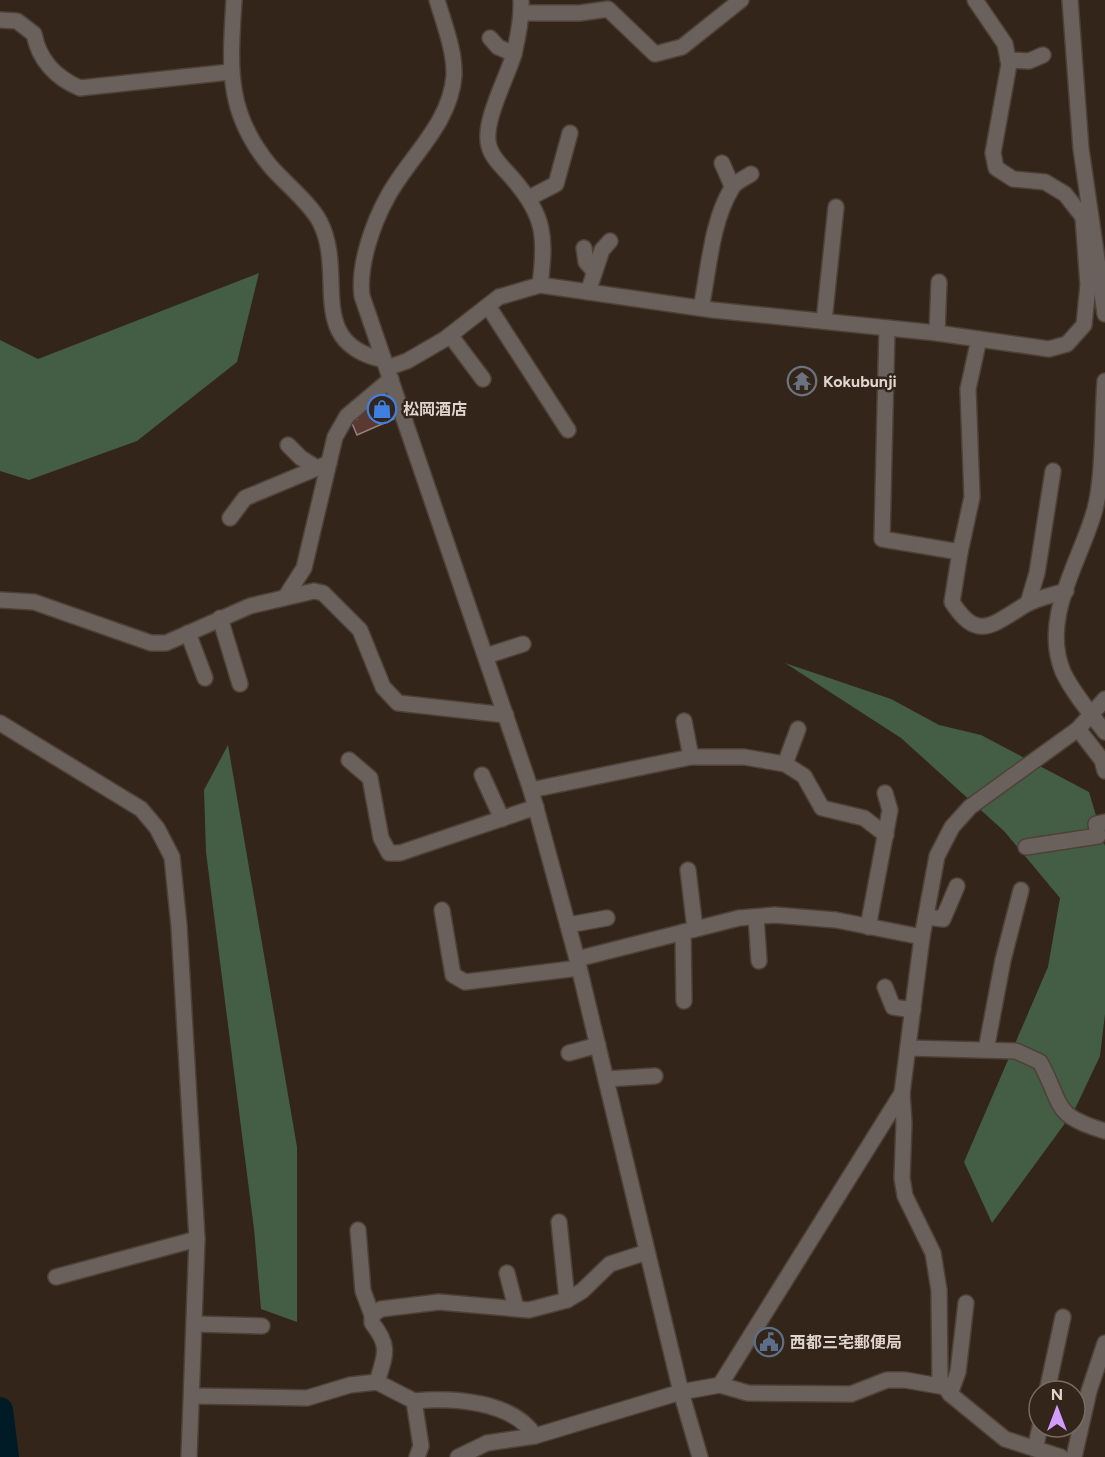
<svg xmlns="http://www.w3.org/2000/svg" width="1105" height="1457" viewBox="0 0 1105 1457" font-family="Figtree,'Noto Sans JP',sans-serif">
  <style>
    .forest { fill: #435e45 }
    .lines { fill: none; stroke-linecap: round; stroke-linejoin: round }
    .river { stroke: #001b26; stroke-width: 26 }
    .building { fill: #5b3933; stroke: #97807c; stroke-width: 1.5 }
    .minor-casing { stroke: #4f4137; stroke-width: 18 }
    .minor { stroke: #6a615d; stroke-width: 15 }
    .labels { text-anchor: middle; dominant-baseline: central; stroke-width: 5; stroke-linejoin: round; paint-order: stroke }
    .poi-label { font-size: 16px; font-weight: bold; fill: #dfd5ce; stroke: #33251a; text-anchor: start }
  </style>
  <rect width="100%" height="100%" fill="#33251a"/>
  <g class="forest">
    <polygon points="259,273 237,362 137,441 29,480 0,471 0,340 38,359"/>
    <polygon points="785,663 891,699 939,725 981,735 1089,792 1105,846 1105,1014 1100,1056 1074,1111 992,1223 964,1162 1048,967 1060,898 1004,831 901,738"/>
    <polygon points="228,745 297,1147 297,1322 261,1309 254,1229 206,852 204,790"/>
  </g>
  <g class="lines">
    <polyline class="river" points="0,1410 6,1457"/>
  </g>
  <polygon class="building" points="389,396 398,417 357,435 351,421 357,419 355,415 363,407"/>
  <g class="lines">
    <g class="minor-casing">
      <g id="minor">
        <path d="M234 0C230 67 225 112 271 167 285 183 311 204 320 222 347 275 304 343 384 360"/>
        <path d="M437 0C444 24 455 51 454 76 450 124 410 156 388 196 373 223 358 265 362 296L531 790 577 959 681 1392 700 1457"/>
        <path d="M521 0C522 18 518 37 514 54 507 78 482 123 489 146 492 159 505 169 513 179 545 216 546 237 540 285"/>
        <polyline points="1070,0 1081,149 1105,314"/>
        <polyline points="522,13 580,13 608,9 655,54 682,47 741,0"/>
        <path d="M0 20 17 21 34 34C39 60 56 78 80 88L230 72"/>
        <polyline points="490,38 498,47 514,54"/>
        <polyline points="1008,60 1029,61 1043,55"/>
        <polyline points="722,163 732,186"/>
        <polyline points="529,198 556,184 570,133"/>
        <polyline points="584,248 586,262 594,271"/>
        <polyline points="588,292 602,250 610,241"/>
        <polyline points="488,306 568,430"/>
        <path d="M701 308C709 270 711 222 732 188 735 182 745 178 751 174"/>
        <polyline points="824,321 836,207"/>
        <polyline points="887,328 882,539 960,552 972,497 968,389 979,339"/>
        <polyline points="937,333 939,282"/>
        <polyline points="450,335 483,379"/>
        <polyline points="387,368 407,361 445,339 499,297 540,285 713,310 937,333 1049,349 1067,344 1084,325 1088,285 1083,217 1065,194 1045,182 1013,179 996,168 993,153 1009,64 1005,44 975,0"/>
        <path d="M1105 381C1102 418 1104 475 1095 509 1081 561 1040 617 1063 672 1073 693 1091 714 1105 732"/>
        <polyline points="288,445 301,458 317,468"/>
        <polyline points="230,518 245,498 329,463"/>
        <path d="M960 552 952 602C977 642 992 625 1025 605 1037 598 1053 595 1066 591"/>
        <polyline points="286,596 304,568 335,437 347,416 391,379"/>
        <polyline points="0,600 34,602 151,643 166,643 250,606 314,591 323,593 360,630 383,687 398,703 506,715"/>
        <polyline points="1028,603 1037,573 1053,471"/>
        <polyline points="220,618 240,684"/>
        <polyline points="188,633 205,678"/>
        <polyline points="486,656 523,644"/>
        <polyline points="684,721 691,757"/>
        <polyline points="0,723 141,809 157,828 172,857 179,926 197,1239 189,1457"/>
        <polyline points="1078,729 1102,760 1105,771"/>
        <polyline points="349,760 370,778 381,838 389,853 400,853 536,807"/>
        <polyline points="785,764 798,729"/>
        <polyline points="482,775 502,819"/>
        <polyline points="531,790 691,757 744,757 785,764 804,776 822,808 864,818 886,835"/>
        <polyline points="1026,847 1098,836 1096,824 1105,822"/>
        <polyline points="688,870 695,929"/>
        <polyline points="442,910 453,975 465,982 579,968"/>
        <polyline points="756,917 759,961"/>
        <polyline points="926,917 943,919 957,886"/>
        <polyline points="568,925 607,918"/>
        <polyline points="868,927 890,810 885,793"/>
        <polyline points="683,932 684,1001"/>
        <polyline points="577,959 739,918 775,915 836,920 922,937"/>
        <polyline points="885,987 893,1007 913,1010"/>
        <path d="M908 1048 1016 1051 1040 1062C1064 1106 1051 1115 1105 1131"/>
        <polyline points="986,1050 1003,960 1021,890"/>
        <polyline points="569,1053 598,1045"/>
        <polyline points="606,1079 655,1076"/>
        <polyline points="559,1222 567,1300"/>
        <polyline points="358,1230 363,1291 372,1315"/>
        <polyline points="507,1273 516,1308"/>
        <polyline points="56,1277 197,1239"/>
        <polyline points="194,1324 262,1326"/>
        <path d="M377 1382C385 1355 391 1347 372 1323V1315L381 1309 439 1302 529 1310 567 1300 582 1291 610 1264 647 1252"/>
        <polyline points="720,1385 902,1093"/>
        <polyline points="1047,1391 1063,1317"/>
        <polyline points="950,1394 958,1372 966,1303"/>
        <polyline points="192,1396 307,1398 350,1385 377,1382 414,1401 421,1446 417,1457"/>
        <path d="M414 1401C452 1397 513 1401 535 1436"/>
        <polyline points="1035,1449 1040,1427"/>
        <polyline points="458,1457 487,1443 535,1436 681,1392 720,1385 748,1393 851,1394 887,1380 905,1380 945,1387"/>
        <polyline points="1061,1457 1005,1439 950,1394 940,1380 939,1290 933,1253 905,1196 902,1178 904,1123 902,1093 922,937 937,856 952,827 970,807 1078,729 1105,699"/>
        <polyline points="1074,1457 1089,1391 1105,1343"/>
      </g>
    </g>
    <use href="#minor" class="minor"/>
  </g>
  <defs>
    <g id="temple-ring" transform="scale(1.5)"><circle r="9.5" fill="#33251a" stroke="#6b7280" stroke-width="1.5"/><path d="M0-6L5-2H3V0L6.5 2.5H4V6H1.5V3h-3V6H-4V2.5H-6.5L-3 0V-2H-5Z" fill="#6b7280"/></g>
    <g id="shop-ring" transform="scale(1.5)"><circle r="9.5" fill="#33251a" stroke="#3f7fe0" stroke-width="1.5"/><path d="M-5-2.5h2.3a2.7 3.5 0 0 1 5.4 0H5L5.5 6h-11ZM-1.5-2.5h3a1.5 2.3 0 0 0-3 0Z" fill="#3f7fe0"/></g>
    <g id="civic-ring" transform="scale(1.5)"><circle r="9.5" fill="#33251a" stroke="#5c6f8a" stroke-width="1.5"/><path d="M-.6-6.5H3V-4.5H.6V-3L4-1V1h2V6H-6V1h2V-1L-.6-3ZM-1.2 2.5V6h2.4V2.5Z" fill="#5c6f8a"/></g>
  </defs>
  <g fill-rule="evenodd">
    <use href="#temple-ring" x="802" y="381"/>
    <use href="#shop-ring" x="382" y="409"/>
    <use href="#civic-ring" x="769" y="1342"/>
  </g>
  <g class="labels">
    <g class="poi-label">
      <text x="823" y="381">Kokubunji</text>
      <text x="403" y="409">松岡酒店</text>
      <text x="790" y="1342">西都三宅郵便局</text>
    </g>
  </g>
  <g transform="translate(1057 1409)"><circle r="28" fill="#33251a" stroke="#786b62" stroke-width="1.5"/>
  <path d="M0-4.5L10 22L0 15L-10 22Z" fill="#d29cfd"/>
  <text y="-9" font-size="16" font-weight="bold" text-anchor="middle" fill="#dfd5ce">N</text>
  </g>
</svg>
